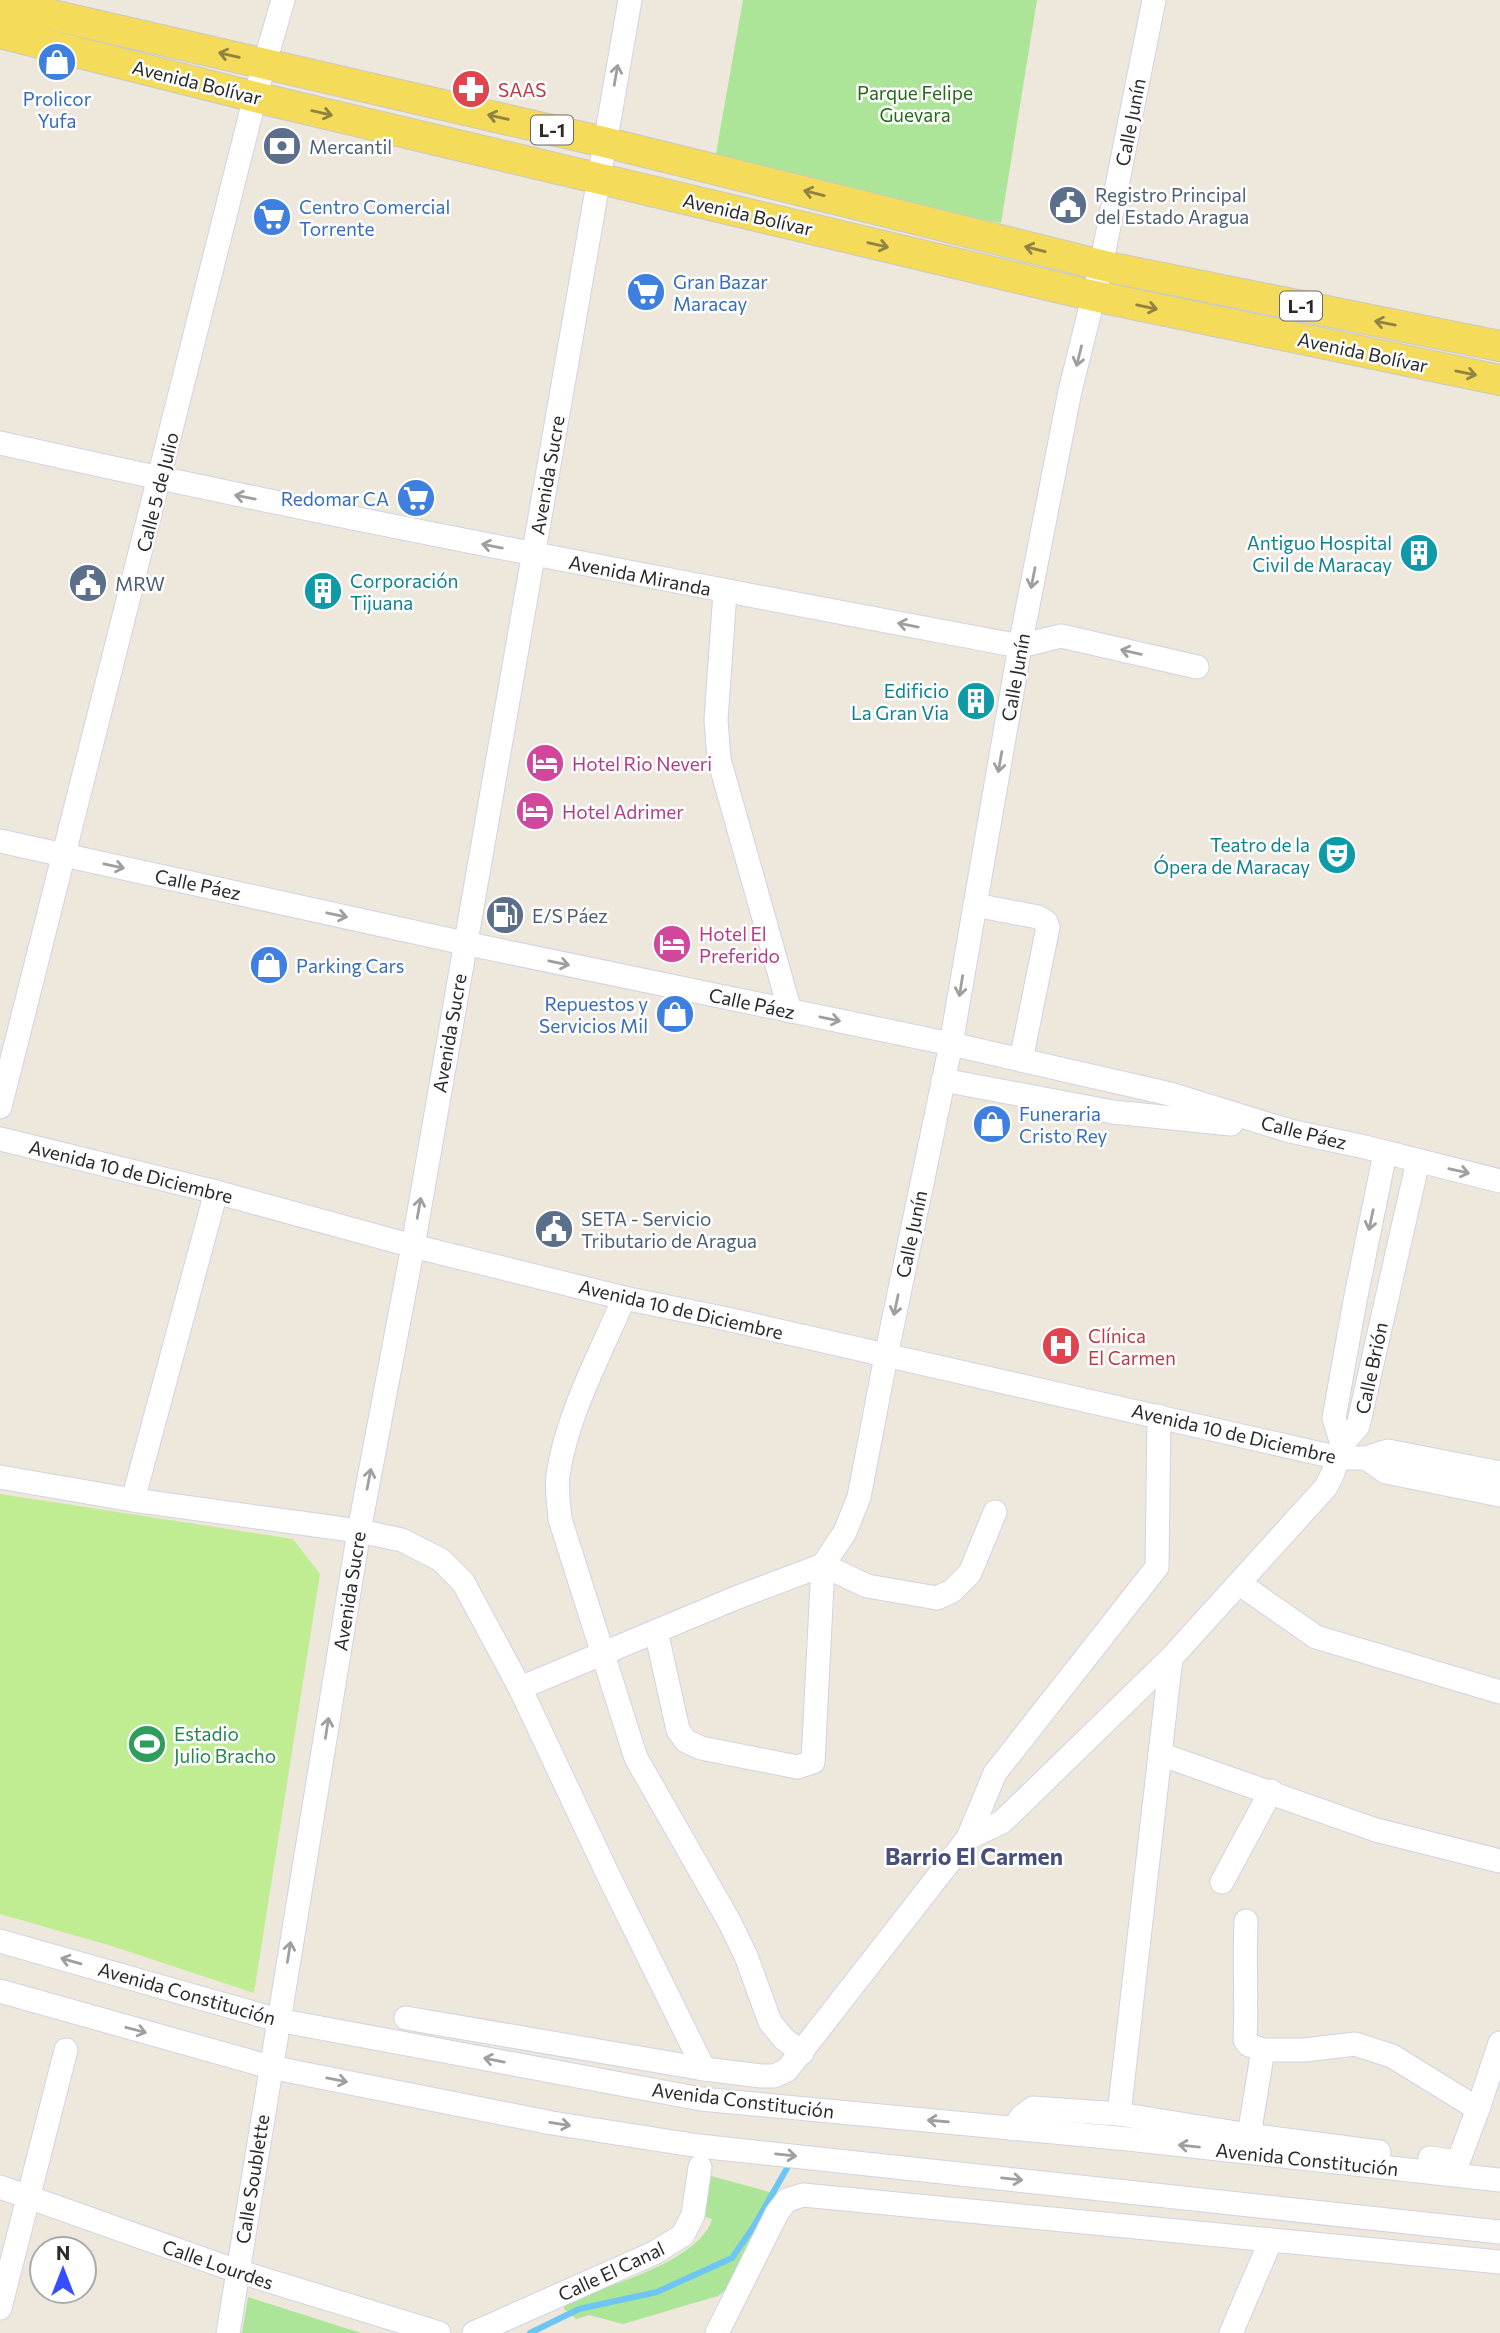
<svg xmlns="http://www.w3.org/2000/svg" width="1500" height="2333" viewBox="0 0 1500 2333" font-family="Commissioner,sans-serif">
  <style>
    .green { fill: #ace597 }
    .pitch { fill: #c0ed92 }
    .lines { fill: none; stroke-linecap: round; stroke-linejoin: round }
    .stream { stroke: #6cc5f2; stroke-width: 6 }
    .minor-casing { stroke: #d1d3e3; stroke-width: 25 }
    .major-casing { stroke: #c8c8c8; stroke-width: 32 }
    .minor { stroke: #fff; stroke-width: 23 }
    .major { stroke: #f4db59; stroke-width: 30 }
    .oneway { stroke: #8f8242 }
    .oneway2 { stroke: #9f9f9f }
    .labels { text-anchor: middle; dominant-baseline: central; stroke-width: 5; stroke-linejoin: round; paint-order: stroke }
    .shield { fill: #fff; stroke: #6a6a6a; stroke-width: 2 }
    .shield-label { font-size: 18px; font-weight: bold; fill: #2a2a2a }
    .street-label { font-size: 19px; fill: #2a2a2a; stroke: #fff }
    .health-label { font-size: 19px; fill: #be3a42; stroke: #fff; text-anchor: start }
    .park-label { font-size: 19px; fill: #236918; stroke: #fff }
    .shop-label { font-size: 19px; fill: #366cbe; stroke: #fff; text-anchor: start }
    .service-label { font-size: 19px; fill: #4e5e75; stroke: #fff; text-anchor: start }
    .culture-label { font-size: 19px; fill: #0d838f; stroke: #fff; text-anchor: end }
    .hotel-label { font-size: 19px; fill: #b23c85; stroke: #fff; text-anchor: start }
    .leisure-label { font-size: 19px; fill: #27864d; stroke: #fff; text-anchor: start }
    .quarter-label { font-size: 23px; font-weight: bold; fill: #494f7c; stroke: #fff }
  </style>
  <rect width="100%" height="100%" fill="#ede7dc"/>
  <g class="green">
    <polygon points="743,0 1037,0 1001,223 887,202 715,159"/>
    <path d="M711 2176 784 2196 737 2281 718 2296 623 2324 589 2315 576 2319 564 2309V2302C603 2288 701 2261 712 2219L700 2215Z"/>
    <polygon points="248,2297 361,2333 242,2333"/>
  </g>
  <polygon class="pitch" points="0,1494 293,1539 320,1574 254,1993 115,1947 0,1914"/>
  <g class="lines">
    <polyline class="stream" points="530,2333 579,2309 657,2292 732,2258 754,2226 790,2163"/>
    <g class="minor-casing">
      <g id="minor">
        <path d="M0 443C338 519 679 582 1020 646L1061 636 1197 667"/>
        <polyline points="725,592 716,720 719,759 790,1011"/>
        <polyline points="0,841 464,943 951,1044 1170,1094 1290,1131 1365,1147 1500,1181"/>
        <polyline points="975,905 1038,917 1046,922 1048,927 1021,1060"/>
        <polyline points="943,1080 1113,1112 1231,1124"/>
        <polyline points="0,1107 255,97 283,0"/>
        <polyline points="0,1139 216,1192 413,1246 624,1298 727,1319 1339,1458 1366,1458 1388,1451 1500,1473"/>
        <path d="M624 1298C600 1355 567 1414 558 1475 556 1489 559 1505 560 1519L636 1758 729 1921 746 1956 770 2022 784 2039 802 2053"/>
        <polyline points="1342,1444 1334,1418 1355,1301 1385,1153"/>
        <polyline points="1366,1458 1386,1472 1500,1495"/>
        <polyline points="0,1477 133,1500 359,1531 402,1540 441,1560 463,1582 520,1688 611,1881 704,2069"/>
        <polyline points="133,1500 216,1192"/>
        <polyline points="1240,1584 1316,1637 1500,1692"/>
        <polyline points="656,1631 678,1730 686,1741 701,1748 797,1767 813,1762 823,1565 867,1586 937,1598 952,1591 970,1573 995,1512"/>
        <polyline points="520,1688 738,1597 823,1565 845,1532 859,1497 886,1356 951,1044 1020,646 1070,391 1101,266 1154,0"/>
        <polyline points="1160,1754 1376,1830 1500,1861"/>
        <polyline points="968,1838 1002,1822 1171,1658 1326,1487 1333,1473 1342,1444 1358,1426 1418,1161"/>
        <polyline points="1222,1882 1271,1791"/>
        <path d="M1246 1921C1244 1961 1247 2000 1245 2040L1249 2045 1263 2050H1305L1355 2044 1392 2056 1478 2109"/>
        <polyline points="0,1941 278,2020 701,2099 1128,2139 1500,2180"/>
        <polyline points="0,1991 270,2067 552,2123 699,2146 1500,2232"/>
        <polyline points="406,2018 704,2069 761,2076 774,2076 787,2070 968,1838 995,1773 1157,1567 1159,1416"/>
        <polyline points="1119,2114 1171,1658"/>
        <polyline points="1013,2129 1022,2116 1033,2108 1119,2114 1249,2135 1379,2152"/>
        <polyline points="1249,2135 1263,2050"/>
        <polyline points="1430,2158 1458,2162 1478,2109 1500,2043"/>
        <polyline points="0,2187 237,2271 439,2333"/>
        <polyline points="0,2308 66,2050"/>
        <polyline points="228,2333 359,1531 413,1246 630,0"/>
        <polyline points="474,2333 654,2253 683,2235 693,2215 700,2167"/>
        <polyline points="717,2333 777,2213 787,2200 803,2195 1500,2262"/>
        <polyline points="1231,2333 1271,2240"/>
      </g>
    </g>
    <g class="major-casing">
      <g id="major">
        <polyline points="0,3 604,142 1113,268 1500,346"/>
        <polyline points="0,33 255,97 1094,296 1500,380"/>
      </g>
    </g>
    <use href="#minor" class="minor"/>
    <use href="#major" class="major"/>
  </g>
  <defs><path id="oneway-shaft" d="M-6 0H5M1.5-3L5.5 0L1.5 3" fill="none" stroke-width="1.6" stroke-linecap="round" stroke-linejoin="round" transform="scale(1.75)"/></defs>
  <g class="oneway">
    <use href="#oneway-shaft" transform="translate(229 55) rotate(-167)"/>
    <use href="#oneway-shaft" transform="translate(322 113) rotate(13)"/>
    <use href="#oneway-shaft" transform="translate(498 117) rotate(-167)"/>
    <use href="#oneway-shaft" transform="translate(814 193) rotate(-166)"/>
    <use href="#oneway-shaft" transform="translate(878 245) rotate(13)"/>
    <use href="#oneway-shaft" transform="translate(1035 249) rotate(-166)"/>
    <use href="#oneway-shaft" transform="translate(1147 307) rotate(12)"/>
    <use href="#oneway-shaft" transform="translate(1385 323) rotate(-169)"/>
    <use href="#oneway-shaft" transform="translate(1466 373) rotate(12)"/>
  </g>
  <g class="oneway2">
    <use href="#oneway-shaft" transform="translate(616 75) rotate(-80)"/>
    <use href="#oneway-shaft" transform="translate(1079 356) rotate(104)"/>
    <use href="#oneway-shaft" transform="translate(245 497) rotate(-169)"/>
    <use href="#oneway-shaft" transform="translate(492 546) rotate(-169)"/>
    <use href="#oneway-shaft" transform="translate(1033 578) rotate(101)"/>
    <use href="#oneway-shaft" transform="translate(908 625) rotate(-169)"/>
    <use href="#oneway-shaft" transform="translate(1131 652) rotate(-167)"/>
    <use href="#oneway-shaft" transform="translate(1000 762) rotate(100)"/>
    <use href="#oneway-shaft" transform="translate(114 866) rotate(12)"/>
    <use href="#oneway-shaft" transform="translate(337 915) rotate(12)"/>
    <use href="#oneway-shaft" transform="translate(559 963) rotate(12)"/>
    <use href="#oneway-shaft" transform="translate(961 986) rotate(99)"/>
    <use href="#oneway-shaft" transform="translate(830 1019) rotate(12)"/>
    <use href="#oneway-shaft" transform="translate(1459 1171) rotate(13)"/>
    <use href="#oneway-shaft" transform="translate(419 1208) rotate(-80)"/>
    <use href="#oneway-shaft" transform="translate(1371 1220) rotate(102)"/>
    <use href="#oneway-shaft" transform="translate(896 1305) rotate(102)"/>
    <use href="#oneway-shaft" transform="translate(369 1479) rotate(-79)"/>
    <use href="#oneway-shaft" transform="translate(327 1728) rotate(-81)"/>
    <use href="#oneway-shaft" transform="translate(289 1952) rotate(-81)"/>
    <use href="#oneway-shaft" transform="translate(71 1961) rotate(-164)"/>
    <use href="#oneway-shaft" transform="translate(136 2030) rotate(15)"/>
    <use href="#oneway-shaft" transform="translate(494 2060) rotate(-169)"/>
    <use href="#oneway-shaft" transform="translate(337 2080) rotate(11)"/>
    <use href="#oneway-shaft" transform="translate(938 2121) rotate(-175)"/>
    <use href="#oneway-shaft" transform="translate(560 2124) rotate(9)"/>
    <use href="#oneway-shaft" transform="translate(1189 2146) rotate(-174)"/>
    <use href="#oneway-shaft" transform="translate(786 2155) rotate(6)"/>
    <use href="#oneway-shaft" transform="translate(1012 2179) rotate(6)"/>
  </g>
  <defs>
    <g id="shop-disc" transform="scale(2.0125)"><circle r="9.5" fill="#3f7fe0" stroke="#fff"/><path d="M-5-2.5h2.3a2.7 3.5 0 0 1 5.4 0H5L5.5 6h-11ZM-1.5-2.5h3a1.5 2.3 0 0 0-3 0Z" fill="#fff"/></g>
    <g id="pharmacy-disc" transform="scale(2.0125)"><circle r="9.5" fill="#e0444e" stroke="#fff"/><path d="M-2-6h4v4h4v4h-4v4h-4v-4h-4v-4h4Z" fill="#fff"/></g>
    <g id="bank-disc" transform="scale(2.0125)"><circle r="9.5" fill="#5c6f8a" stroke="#fff"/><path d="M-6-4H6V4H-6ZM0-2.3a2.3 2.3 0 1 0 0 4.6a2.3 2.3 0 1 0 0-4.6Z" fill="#fff"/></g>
    <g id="civic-disc" transform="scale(2.0125)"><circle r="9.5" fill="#5c6f8a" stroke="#fff"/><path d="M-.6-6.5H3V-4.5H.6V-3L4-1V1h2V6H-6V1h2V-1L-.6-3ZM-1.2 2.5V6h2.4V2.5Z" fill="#fff"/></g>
    <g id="supermarket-disc" transform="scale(2.0125)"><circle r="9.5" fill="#3f7fe0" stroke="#fff"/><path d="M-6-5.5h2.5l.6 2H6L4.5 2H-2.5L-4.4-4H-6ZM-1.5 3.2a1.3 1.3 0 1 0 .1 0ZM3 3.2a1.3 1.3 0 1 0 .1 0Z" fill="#fff"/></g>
    <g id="building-disc" transform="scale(2.0125)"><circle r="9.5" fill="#0f9aa8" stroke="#fff"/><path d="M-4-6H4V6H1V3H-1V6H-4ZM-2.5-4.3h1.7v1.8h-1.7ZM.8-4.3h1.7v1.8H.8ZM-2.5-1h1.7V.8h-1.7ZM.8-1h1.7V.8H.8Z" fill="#fff"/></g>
    <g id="hotel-disc" transform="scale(2.0125)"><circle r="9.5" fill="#d1479c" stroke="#fff"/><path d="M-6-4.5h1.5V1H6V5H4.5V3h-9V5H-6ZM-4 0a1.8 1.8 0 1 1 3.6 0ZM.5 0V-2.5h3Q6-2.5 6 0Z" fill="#fff"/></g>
    <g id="theatre-disc" transform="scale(2.0125)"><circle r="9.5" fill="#0f9aa8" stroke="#fff"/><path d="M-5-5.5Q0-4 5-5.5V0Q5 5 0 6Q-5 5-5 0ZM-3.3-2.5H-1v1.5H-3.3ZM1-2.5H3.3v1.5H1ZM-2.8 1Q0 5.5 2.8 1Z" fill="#fff"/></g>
    <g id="fuel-disc" transform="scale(2.0125)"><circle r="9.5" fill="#5c6f8a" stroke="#fff"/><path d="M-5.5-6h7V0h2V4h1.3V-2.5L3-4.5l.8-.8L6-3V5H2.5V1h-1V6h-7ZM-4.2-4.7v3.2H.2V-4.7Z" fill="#fff"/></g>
    <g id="hospital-disc" transform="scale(2.0125)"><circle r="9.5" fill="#e0444e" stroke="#fff"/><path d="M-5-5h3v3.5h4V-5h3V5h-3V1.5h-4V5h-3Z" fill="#fff"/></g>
    <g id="stadium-disc" transform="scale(2.0125)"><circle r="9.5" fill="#2e9e5b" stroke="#fff"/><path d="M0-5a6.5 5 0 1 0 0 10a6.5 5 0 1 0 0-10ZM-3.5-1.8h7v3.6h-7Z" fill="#fff"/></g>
  </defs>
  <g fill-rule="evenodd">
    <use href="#shop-disc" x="57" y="62"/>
    <use href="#pharmacy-disc" x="471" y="89"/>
    <use href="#bank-disc" x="282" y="146"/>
    <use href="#civic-disc" x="1068" y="205"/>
    <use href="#supermarket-disc" x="272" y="217"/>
    <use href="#supermarket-disc" x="646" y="292"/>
    <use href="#supermarket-disc" x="416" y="498"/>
    <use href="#building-disc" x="1419" y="553"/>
    <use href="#civic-disc" x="88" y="583"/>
    <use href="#building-disc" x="323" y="591"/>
    <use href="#building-disc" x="976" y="701"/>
    <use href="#hotel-disc" x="545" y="763"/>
    <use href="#hotel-disc" x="535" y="811"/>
    <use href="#theatre-disc" x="1337" y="855"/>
    <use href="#fuel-disc" x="505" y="915"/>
    <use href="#hotel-disc" x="672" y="944"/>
    <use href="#shop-disc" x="269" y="965"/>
    <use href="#shop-disc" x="675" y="1014"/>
    <use href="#shop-disc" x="992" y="1124"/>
    <use href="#civic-disc" x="554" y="1229"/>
    <use href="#hospital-disc" x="1061" y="1346"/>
    <use href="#stadium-disc" x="147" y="1744"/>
  </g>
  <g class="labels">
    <g class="shield">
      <rect x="531" y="115.5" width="42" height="29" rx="5"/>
      <rect x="1280" y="291.5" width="42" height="29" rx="5"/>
    </g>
    <g class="shield-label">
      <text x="552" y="130">L-1</text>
      <text x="1301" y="306">L-1</text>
    </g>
    <g class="street-label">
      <text transform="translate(197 82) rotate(14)">Avenida Bolívar</text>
      <text transform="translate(1130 122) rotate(-79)">Calle Junín</text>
      <text transform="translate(748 214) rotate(13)">Avenida Bolívar</text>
      <text transform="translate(1363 352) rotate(12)">Avenida Bolívar</text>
      <text transform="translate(547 475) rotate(-80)">Avenida Sucre</text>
      <text transform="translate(157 492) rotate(-76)">Calle 5 de Julio</text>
      <text transform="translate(640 575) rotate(11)">Avenida Miranda</text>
      <text transform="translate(1015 677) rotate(-80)">Calle Junín</text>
      <text transform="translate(198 884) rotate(12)">Calle Páez</text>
      <text transform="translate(752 1003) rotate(12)">Calle Páez</text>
      <text transform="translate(449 1033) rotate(-80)">Avenida Sucre</text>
      <text transform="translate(1304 1132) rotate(14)">Calle Páez</text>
      <text transform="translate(131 1171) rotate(14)">Avenida 10 de Diciembre</text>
      <text transform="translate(911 1234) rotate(-78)">Calle Junín</text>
      <text transform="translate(681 1309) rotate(13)">Avenida 10 de Diciembre</text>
      <text transform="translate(1371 1368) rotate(-78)">Calle Brión</text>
      <text transform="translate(1234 1433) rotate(13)">Avenida 10 de Diciembre</text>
      <text transform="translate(349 1591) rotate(-81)">Avenida Sucre</text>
      <text transform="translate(187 1993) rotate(16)">Avenida Constitución</text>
      <text transform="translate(743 2100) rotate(7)">Avenida Constitución</text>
      <text transform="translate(1307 2159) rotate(6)">Avenida Constitución</text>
      <text transform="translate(252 2179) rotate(-81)">Calle Soublette</text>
      <text transform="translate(218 2264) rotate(19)">Calle Lourdes</text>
      <text transform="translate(611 2271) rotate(-25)">Calle El Canal</text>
    </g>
    <g class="health-label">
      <text x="498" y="89">SAAS</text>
      <text x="1088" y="1335">Clínica<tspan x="1088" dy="22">El Carmen</tspan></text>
    </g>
    <g class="park-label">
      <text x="915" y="92">Parque Felipe<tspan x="915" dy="22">Guevara</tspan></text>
    </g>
    <g class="shop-label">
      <text x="57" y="98" text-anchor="middle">Prolicor<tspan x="57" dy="22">Yufa</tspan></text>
      <text x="299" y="206">Centro Comercial<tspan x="299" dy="22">Torrente</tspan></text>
      <text x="673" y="281">Gran Bazar<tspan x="673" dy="22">Maracay</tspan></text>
      <text x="389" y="498" text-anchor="end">Redomar CA</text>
      <text x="296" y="965">Parking Cars</text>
      <text x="648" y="1003" text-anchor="end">Repuestos y<tspan x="648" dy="22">Servicios Mil</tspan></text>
      <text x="1019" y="1113">Funeraria<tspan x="1019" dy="22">Cristo Rey</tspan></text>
    </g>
    <g class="service-label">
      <text x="309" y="146">Mercantil</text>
      <text x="1095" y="194">Registro Principal<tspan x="1095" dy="22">del Estado Aragua</tspan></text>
      <text x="115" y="583">MRW</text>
      <text x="532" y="915">E/S Páez</text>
      <text x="581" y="1218">SETA - Servicio<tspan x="581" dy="22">Tributario de Aragua</tspan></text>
    </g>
    <g class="culture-label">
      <text x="1392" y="542">Antiguo Hospital<tspan x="1392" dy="22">Civil de Maracay</tspan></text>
      <text x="350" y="580" text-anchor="start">Corporación<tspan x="350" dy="22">Tijuana</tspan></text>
      <text x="949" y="690">Edificio<tspan x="949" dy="22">La Gran Via</tspan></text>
      <text x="1310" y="844">Teatro de la<tspan x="1310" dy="22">Ópera de Maracay</tspan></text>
    </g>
    <g class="hotel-label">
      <text x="572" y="763">Hotel Rio Neveri</text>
      <text x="562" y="811">Hotel Adrimer</text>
      <text x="699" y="933">Hotel El<tspan x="699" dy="22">Preferido</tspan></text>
    </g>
    <g class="leisure-label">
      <text x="174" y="1733">Estadio<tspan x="174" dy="22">Julio Bracho</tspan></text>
    </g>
    <g class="quarter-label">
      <text x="974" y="1856">Barrio El Carmen</text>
    </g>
  </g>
  <g transform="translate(63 2270)"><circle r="33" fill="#ffffff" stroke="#aaaaaa" stroke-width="2"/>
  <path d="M0-5L12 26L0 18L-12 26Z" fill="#374eff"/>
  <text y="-10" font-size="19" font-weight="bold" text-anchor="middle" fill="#2a2a2a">N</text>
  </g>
</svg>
